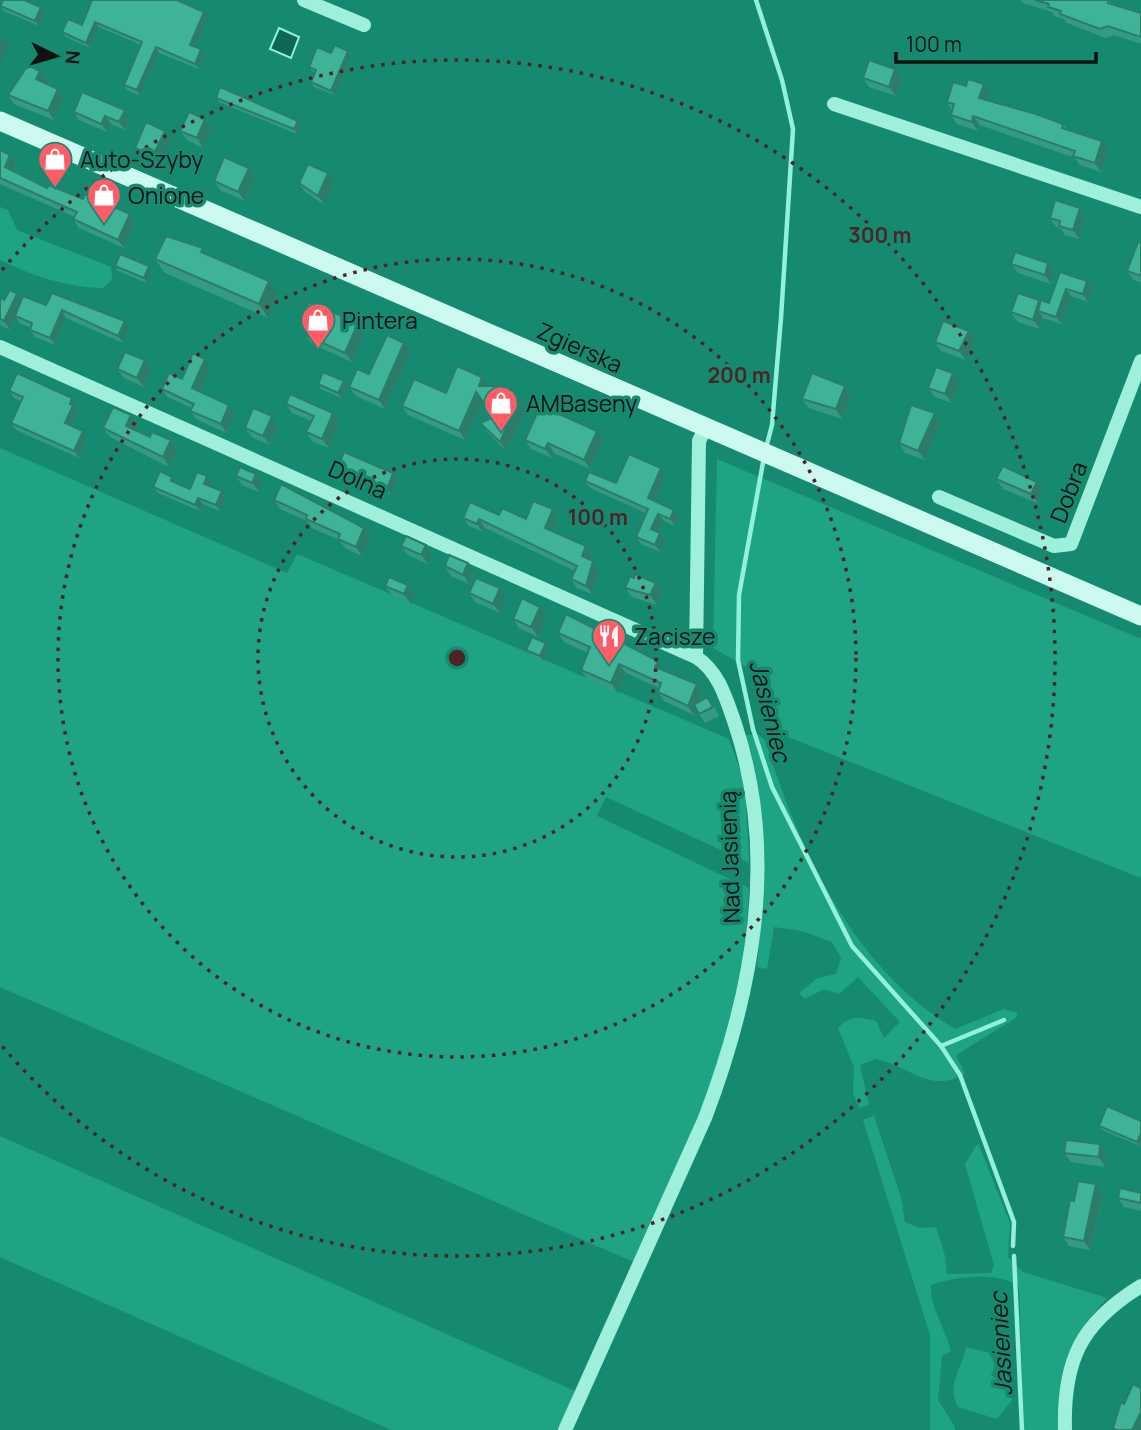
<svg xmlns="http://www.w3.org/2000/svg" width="1141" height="1430" viewBox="0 0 1141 1430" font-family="Manrope,sans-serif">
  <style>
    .green { fill: #1ea484 }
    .water { fill: #0e6754; stroke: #91f1d9; stroke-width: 2 }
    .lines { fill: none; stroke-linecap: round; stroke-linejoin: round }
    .stream { stroke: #91f1d9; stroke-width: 4.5 }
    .minor { stroke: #9eefdc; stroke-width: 14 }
    .secondary { stroke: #ccfaf0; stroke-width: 19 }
    .wall { fill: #359a83 }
    .shaded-wall { fill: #2b7d6a }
    .building { fill: #3eb398; stroke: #2b7d6a; stroke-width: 2 }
    .ring { fill: none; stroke: #4c2427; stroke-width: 3.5; stroke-dasharray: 3.5 7 }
    .labels { text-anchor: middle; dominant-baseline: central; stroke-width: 7; stroke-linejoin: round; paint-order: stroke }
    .poi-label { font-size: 23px; fill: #111; stroke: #168a70; text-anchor: start }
    .street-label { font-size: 23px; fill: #111; stroke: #168a70 }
    .water-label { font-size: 24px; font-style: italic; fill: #111; stroke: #168a70 }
    .centre { fill: #4c2427; stroke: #168a70; stroke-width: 3.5 }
    .ring-label { font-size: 21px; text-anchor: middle; font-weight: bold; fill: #4c2427; stroke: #168a70; stroke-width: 7; stroke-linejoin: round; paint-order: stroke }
  </style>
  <rect width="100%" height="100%" fill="#168a70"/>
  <g class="green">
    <path d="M0 207 8 210 17 230 111 267 112 280 103 288C65 287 34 276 0 260Z"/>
    <polygon points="0,448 287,573 297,554 729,739 745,784 749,863 606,797 597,816 749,888 744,970 726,1038 702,1111 636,1263 0,987"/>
    <polygon points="717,459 1141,639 1141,878 771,730 759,674 713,648"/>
    <path d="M746 735H759L765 740C799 850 853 968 955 1029L1004 1009 1018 1013 1016 1018 956 1055 965 1074C928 1094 911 1066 876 1059L860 1065 869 1105 859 1108 853 1093 854 1067 838 1028C850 1015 860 1017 876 1021L884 1038 900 1022 858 977 839 994 824 989 805 999 799 993 818 978 836 974 841 958 832 942 802 931 774 927 767 969 757 967C764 898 768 801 746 735Z"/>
    <path d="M874 1116 901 1197 905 1222 919 1228 936 1227 945 1256 947 1274 991 1273 994 1265 965 1164 978 1143 1010 1223 1008 1257 1023 1272 1107 1298C1065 1345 1057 1368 1060 1430H1024L1019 1287C998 1270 955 1277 931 1285 929 1305 946 1331 951 1351L942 1356 938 1400 955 1427V1430H930V1335L863 1120Z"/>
    <polygon points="0,1136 575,1391 558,1430 391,1430 0,1257"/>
    <path d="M966 1347 989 1353 995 1365 991 1375 1009 1390 1012 1400 997 1419 958 1407C946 1384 962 1369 966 1347Z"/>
  </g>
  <polygon class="water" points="279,28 299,37 291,58 270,49"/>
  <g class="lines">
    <g class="stream">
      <polyline points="756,0 782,80 793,129 781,318 772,425 766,448"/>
      <polyline points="764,457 739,595 738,660 753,729 772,787 852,946 941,1046 960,1075 1014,1222 1013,1246"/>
      <polyline points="941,1046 1004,1020"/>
      <polyline points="1014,1256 1022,1430"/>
    </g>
    <g class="minor">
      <polyline points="304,0 364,25"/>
      <polyline points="834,104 1141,207"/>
      <polyline points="0,347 696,657"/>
      <polyline points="939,497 1054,546 1071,544 1141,361"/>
      <path d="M565 1430 705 1118C753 992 779 855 735 724 726 698 719 672 696 657L699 441 705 429"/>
      <path d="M1065 1430C1063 1360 1081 1323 1141 1286"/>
    </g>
    <polyline class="secondary" points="0,121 1141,616"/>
  </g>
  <g class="wall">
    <polygon points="92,0 208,17 195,47 201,49 205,54 199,69 159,53 140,96 127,90 124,85 141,45 99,27 90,48 66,37 62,32 82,25"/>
    <polygon points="1020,0 1109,0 1112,4 1141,13 1141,44 1114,35 1106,38 1067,23 1064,19 1054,16 1052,12 1023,3"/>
    <polygon points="0,6 41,7 45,12 39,26 4,11"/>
    <polygon points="348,51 351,56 335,95 314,87 311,82 315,73 312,71 309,67 331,53"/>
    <polygon points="40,71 47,80 45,83 64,98 54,120 14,104 8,95"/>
    <polygon points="863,78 902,78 896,96 869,87"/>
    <polygon points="990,93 988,100 1063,124 1068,130 1109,150 1101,172 1080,165 1075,158 980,125 978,131 957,124 951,115 952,110 947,102"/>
    <polygon points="216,98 298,121 301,126 297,134 219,102"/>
    <polygon points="125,110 130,118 125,130 111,124 107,132 79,120 74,112"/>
    <polygon points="205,119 212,129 203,148 187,140 180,131"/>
    <polygon points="171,140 160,165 141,157 135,148"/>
    <polygon points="0,150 10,155 16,163 13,170 47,188 130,214 135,222 124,248 79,228 73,219 75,217 0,184"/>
    <polygon points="249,168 255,177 245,201 220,190 214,181"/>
    <polygon points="335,182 325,205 305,192 299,183"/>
    <polygon points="1080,208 1086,217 1080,239 1065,235 1061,229 1056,227 1050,218"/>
    <polygon points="1141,243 1141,283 1134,280 1127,271"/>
    <polygon points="208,255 278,295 268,318 165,273 155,259"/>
    <polygon points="1048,263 1055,272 1051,284 1018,273 1011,264"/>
    <polygon points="115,266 152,271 147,283 118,271"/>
    <polygon points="1060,272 1087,281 1093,288 1088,302 1071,296 1062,324 1043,318 1040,329 1018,322 1011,312 1041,302 1049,303"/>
    <polygon points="0,298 4,300 21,300 46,305 130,328 123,343 66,318 55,345 35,337 30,330 31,328 20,323 16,318 10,330 0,325"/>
    <polygon points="301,320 358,323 365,333 352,362 312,344 305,335 307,330"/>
    <polygon points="975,340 966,360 941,351 935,342"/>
    <polygon points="411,352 385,409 356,396 349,387"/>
    <polygon points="145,360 152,369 144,387 124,378 117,369"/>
    <polygon points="211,367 200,392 235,413 226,433 196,419 190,411 192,408 167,397 162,389"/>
    <polygon points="960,383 952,403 935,397 928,388"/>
    <polygon points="318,384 347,386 341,398 321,389"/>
    <polygon points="488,386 526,408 506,451 487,432 480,423 494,417 483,401 465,440 408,415 402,406 446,393"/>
    <polygon points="845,386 851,395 842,419 809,408 802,399"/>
    <polygon points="9,391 77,405 76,409 78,412 72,426 88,438 79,458 16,430 11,423 21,401 14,398"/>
    <polygon points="286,404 333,413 339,423 329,448 313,442 306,432 311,421 292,413"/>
    <polygon points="935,413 941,423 925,460 905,453 899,443"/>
    <polygon points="131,415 138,425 135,430 150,437 171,440 177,449 169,467 110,437 103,428"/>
    <polygon points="570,419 603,440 590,469 554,453 552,458 531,449 525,440"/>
    <polygon points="278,426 270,445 252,437 245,428"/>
    <polygon points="338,467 398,480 391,495 342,474"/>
    <polygon points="256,474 263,483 259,492 242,485 236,476"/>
    <polygon points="666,476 655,501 679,517 675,526 664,521 659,532 665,540 660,552 641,544 636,537 646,513 590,488 585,481 616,483"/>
    <polygon points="996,479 1037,482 1043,491 1038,503 1003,489"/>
    <polygon points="177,483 190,489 212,483 210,486 226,497 220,511 203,504 200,511 158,493 153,487"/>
    <polygon points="274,500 364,528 371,537 362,556 345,548 339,540 312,528 307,521 280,509"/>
    <polygon points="553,509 559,518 553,532 586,546 592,554 590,560 599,570 592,594 577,588 571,579 575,571 485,528 483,532 469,526 463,518 499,515 526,519"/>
    <polygon points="426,545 432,554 428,564 408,555 401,546"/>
    <polygon points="445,566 474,572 469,584 451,576"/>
    <polygon points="656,583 662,592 657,605 632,597 625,588"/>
    <polygon points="408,585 415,594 411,604 392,595 385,586"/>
    <polygon points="469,593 507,597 500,613 475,602"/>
    <polygon points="540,607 547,616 538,637 519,628 513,619"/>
    <polygon points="558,633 665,670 697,684 703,693 700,702 714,706 719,716 705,723 697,710 694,715 664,701 658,692 659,688 626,673 617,692 587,679 581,670 588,653 564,642"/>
    <polygon points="546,643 549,648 543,661 530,655 526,650"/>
    <polygon points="1141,1121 1140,1146 1102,1130 1099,1126"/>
    <polygon points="1064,1153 1107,1153 1105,1167 1071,1162"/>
    <polygon points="1141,1193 1141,1211 1124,1207 1118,1198"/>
    <polygon points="1103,1194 1090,1250 1069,1246 1063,1237 1074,1201"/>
  </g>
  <g class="shaded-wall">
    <polygon points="41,7 45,12 39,26 35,21"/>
    <polygon points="204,12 208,17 194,50 190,45"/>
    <polygon points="95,22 99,27 90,48 86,43"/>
    <polygon points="3,35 10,44 0,65 0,42"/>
    <polygon points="156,47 159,53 140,96 137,90"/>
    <polygon points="201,49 205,54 199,69 195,64"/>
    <polygon points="348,51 351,56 335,95 331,91"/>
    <polygon points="895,69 902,78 896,96 889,87"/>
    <polygon points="40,71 47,80 43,89 36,79"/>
    <polygon points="984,84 990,93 986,107 979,98"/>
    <polygon points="58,89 64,98 54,120 48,111"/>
    <polygon points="125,110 130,118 125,130 119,122"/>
    <polygon points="105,116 111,124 107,132 101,124"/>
    <polygon points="973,116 980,125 978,131 972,122"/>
    <polygon points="205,119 212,129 203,148 197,138"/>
    <polygon points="298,121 301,126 297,134 294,129"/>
    <polygon points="165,131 171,140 160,165 153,156"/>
    <polygon points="1102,141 1109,150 1101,172 1095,163"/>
    <polygon points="10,155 16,163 11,175 5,167"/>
    <polygon points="249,168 255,177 245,201 238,192"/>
    <polygon points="328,173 335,182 325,205 318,196"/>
    <polygon points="1080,208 1086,217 1080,239 1073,230"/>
    <polygon points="130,214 135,222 124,248 118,240"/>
    <polygon points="1048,263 1055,272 1051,284 1045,275"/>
    <polygon points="149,266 152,271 147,283 144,278"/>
    <polygon points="269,281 278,295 268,318 259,304"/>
    <polygon points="1087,281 1093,288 1088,302 1083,294"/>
    <polygon points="1066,289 1071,296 1062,324 1056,317"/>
    <polygon points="17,294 23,303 15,316 16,318 10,330 4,321"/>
    <polygon points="1039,300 1046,310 1038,311 1043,318 1040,329 1033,320"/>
    <polygon points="62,310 66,318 55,345 50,338"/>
    <polygon points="125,321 130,328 123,343 118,336"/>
    <polygon points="358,323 365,333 352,362 345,353"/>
    <polygon points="969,331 975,340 966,360 959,351"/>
    <polygon points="404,343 411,352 385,409 379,400"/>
    <polygon points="205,359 211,367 198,397 192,388"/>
    <polygon points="145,360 152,369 144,387 137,378"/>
    <polygon points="953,373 960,383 952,403 945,394"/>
    <polygon points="482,377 489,387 479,386"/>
    <polygon points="344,381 347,386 341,398 338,393"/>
    <polygon points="845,386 851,395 842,419 836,409"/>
    <polygon points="476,392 483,401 465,440 459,431"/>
    <polygon points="72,398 77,405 76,409 78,412 70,430 65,423"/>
    <polygon points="519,398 526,408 506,451 500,442"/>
    <polygon points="229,405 235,413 226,433 221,424"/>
    <polygon points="563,410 570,419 561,415"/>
    <polygon points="333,413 339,423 329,448 322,439"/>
    <polygon points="935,413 941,423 925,460 918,451"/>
    <polygon points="131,415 138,425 133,436 126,426"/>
    <polygon points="272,416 278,426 270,445 263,436"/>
    <polygon points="83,431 88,438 79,458 74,451"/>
    <polygon points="597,431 603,440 590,469 584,460"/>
    <polygon points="171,440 177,449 169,467 163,457"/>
    <polygon points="548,443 554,453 552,458 545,449"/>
    <polygon points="661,468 666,476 653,506 648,498"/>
    <polygon points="393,473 398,480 391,495 387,489"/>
    <polygon points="256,474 263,483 259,492 252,483"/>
    <polygon points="207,476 212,483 209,490 204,484"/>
    <polygon points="1037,482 1043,491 1038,503 1031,494"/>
    <polygon points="222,491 226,497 220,511 216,505"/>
    <polygon points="198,498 203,504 200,511 195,505"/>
    <polygon points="553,509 559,518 551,537 545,528"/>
    <polygon points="674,510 679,517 675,526 670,519"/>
    <polygon points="658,514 664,521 657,536 651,529"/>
    <polygon points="479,519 485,528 483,532 477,524"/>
    <polygon points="364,528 371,537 362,556 356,547"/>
    <polygon points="660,533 665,540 660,552 655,545"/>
    <polygon points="426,545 432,554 428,564 421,555"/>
    <polygon points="586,546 592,554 588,565 582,556"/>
    <polygon points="593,561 599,570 592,594 586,586"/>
    <polygon points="468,563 474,572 469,584 463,575"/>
    <polygon points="656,583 662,592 657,605 650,595"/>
    <polygon points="408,585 415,594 411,604 404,594"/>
    <polygon points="500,588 507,597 500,613 493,604"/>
    <polygon points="540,607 547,616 538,637 531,627"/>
    <polygon points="546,643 549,648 543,661 540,656"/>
    <polygon points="658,661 665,670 662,676 655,667"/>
    <polygon points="619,664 626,673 617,692 611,683"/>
    <polygon points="697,684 703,693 694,715 688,706"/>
    <polygon points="1141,1133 1141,1145 1140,1146 1137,1142"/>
    <polygon points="1100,1144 1107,1153 1105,1167 1099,1157"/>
    <polygon points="1096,1184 1103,1194 1090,1250 1084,1241"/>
    <polygon points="1140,1412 1141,1430 1132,1430"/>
  </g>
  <g class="building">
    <polygon points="3,0 24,0 41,7 35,21 0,6"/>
    <polygon points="92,0 177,0 204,12 190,45 201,49 195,64 156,47 137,90 124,85 142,42 95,22 86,43 62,32 68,19 82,25"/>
    <polygon points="1035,0 1109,0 1108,3 1141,13 1141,37 1108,26 1100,29 1060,14 1061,11 1048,7 1049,4"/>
    <polygon points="335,45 348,51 331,91 311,82 316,70 309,67 317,47 331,53"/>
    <polygon points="869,60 895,69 889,87 863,78"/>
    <polygon points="28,65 40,71 36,79 58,89 48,111 8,95"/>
    <polygon points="968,79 984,84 979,98 1036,114 1063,124 1062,128 1102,141 1095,163 1073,156 1075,151 973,116 972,122 951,115 954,104 947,102 953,82 966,86"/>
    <polygon points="220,87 298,121 294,129 216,98"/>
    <polygon points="82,92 125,110 119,122 105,116 101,124 74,112"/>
    <polygon points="189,112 205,119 197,138 180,131"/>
    <polygon points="146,122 165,131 153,156 135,148"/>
    <polygon points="0,150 10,155 5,167 47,188 49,185 83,199 85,194 130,214 118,240 73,219 77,212 0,178"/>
    <polygon points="224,157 249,168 238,192 214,181"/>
    <polygon points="308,164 328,173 318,196 299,183"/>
    <polygon points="1055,200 1080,208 1073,230 1059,226 1060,221 1050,218"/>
    <polygon points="166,236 203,248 201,252 269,281 259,304 155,259"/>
    <polygon points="1138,242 1141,243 1141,276 1127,271"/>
    <polygon points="1015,252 1048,263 1045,275 1011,264"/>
    <polygon points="120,254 149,266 144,278 115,266"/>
    <polygon points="1060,272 1087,281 1083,294 1066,289 1056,317 1038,311 1041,300 1049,303"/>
    <polygon points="10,290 17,294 4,321 0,319 0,298 4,300"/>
    <polygon points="52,293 125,321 118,336 62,310 50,338 30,330 32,323 15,316 23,296 46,305"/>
    <polygon points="1018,293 1039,300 1033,320 1011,312"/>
    <polygon points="309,302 358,323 345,353 305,335 310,324 301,320"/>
    <polygon points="943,321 969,331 959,351 935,342"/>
    <polygon points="387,335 404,343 379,400 349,387 357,369 369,374"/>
    <polygon points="125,352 145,360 137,378 117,369"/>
    <polygon points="193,353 205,359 192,388 229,405 221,424 190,411 194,404 162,389 169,373 182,379"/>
    <polygon points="457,366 482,377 479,386 504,386 519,398 500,442 480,423 494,417 476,392 459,431 402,406 414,379 446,393"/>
    <polygon points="936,367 953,373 945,394 928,388"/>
    <polygon points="323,372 344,381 338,393 318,384"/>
    <polygon points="17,373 72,398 70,404 73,405 65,423 83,431 74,451 11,423 23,397 9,391"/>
    <polygon points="812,373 845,386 836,409 802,399"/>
    <polygon points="290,394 333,413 322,439 306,432 314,416 286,404"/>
    <polygon points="543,400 563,410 561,415 597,431 584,460 548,443 545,449 525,440"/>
    <polygon points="911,405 935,413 918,451 899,443"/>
    <polygon points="113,407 131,415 126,426 150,437 152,432 171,440 163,457 103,428"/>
    <polygon points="253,408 272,416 263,436 245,428"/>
    <polygon points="344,452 393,473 387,489 338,467"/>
    <polygon points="629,454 661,468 648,498 674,510 670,519 658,514 651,529 660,533 655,545 636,537 648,509 585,481 589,472 616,483"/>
    <polygon points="1003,466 1037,482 1031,494 996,479"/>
    <polygon points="240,467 256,474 252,483 236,476"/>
    <polygon points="160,471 172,477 171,481 190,489 197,472 207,476 204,484 222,491 216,505 198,498 195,505 153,487"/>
    <polygon points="281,484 364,528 356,547 338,539 340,534 306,519 307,515 274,500"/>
    <polygon points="533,501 553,509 545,528 586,546 582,556 593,561 586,586 571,579 577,566 479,519 477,524 463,518 470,502 499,515 502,508 526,519"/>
    <polygon points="406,536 426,545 421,555 401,546"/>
    <polygon points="449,555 468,563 463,575 445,566"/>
    <polygon points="635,574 656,583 650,595 625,588 630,576 634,578"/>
    <polygon points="389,577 408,585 404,594 385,586"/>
    <polygon points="476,578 500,588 493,604 469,593"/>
    <polygon points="522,598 540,607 531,627 513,619"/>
    <polygon points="566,614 658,661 655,667 697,684 688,706 658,692 661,683 619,664 611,683 581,670 590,647 558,633"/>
    <polygon points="532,637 546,643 540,656 526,650"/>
    <polygon points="707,697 713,707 699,714 694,705"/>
    <polygon points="1107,1106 1141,1121 1141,1133 1137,1142 1099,1126"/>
    <polygon points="1066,1140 1100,1144 1099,1157 1064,1153"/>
    <polygon points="1078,1181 1096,1184 1084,1241 1063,1237 1070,1200 1074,1201"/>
    <polygon points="1120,1188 1141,1193 1141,1203 1118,1198"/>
    <polygon points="1133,1384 1141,1388 1141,1412 1132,1430 1116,1430 1113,1428 1121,1402 1124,1404"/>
  </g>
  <g class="ring">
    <circle cx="457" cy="658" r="199"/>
    <circle cx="457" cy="658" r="399"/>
    <path d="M2 270A598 598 0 1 1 2 1046"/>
  </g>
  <defs>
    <g id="shop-pin" transform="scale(1.75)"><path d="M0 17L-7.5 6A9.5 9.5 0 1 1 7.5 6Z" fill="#ff5c68" stroke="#168a70"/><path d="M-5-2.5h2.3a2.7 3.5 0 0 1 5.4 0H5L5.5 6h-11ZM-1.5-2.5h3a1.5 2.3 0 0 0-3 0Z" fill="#fff"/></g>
    <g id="restaurant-pin" transform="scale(1.75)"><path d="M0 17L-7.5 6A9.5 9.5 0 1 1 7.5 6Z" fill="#ff5c68" stroke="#168a70"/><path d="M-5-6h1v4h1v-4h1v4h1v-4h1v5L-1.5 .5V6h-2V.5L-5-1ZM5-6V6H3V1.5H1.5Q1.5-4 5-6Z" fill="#fff"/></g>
  </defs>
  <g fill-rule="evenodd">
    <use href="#shop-pin" x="55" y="159"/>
    <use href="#shop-pin" x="104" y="195"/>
    <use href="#shop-pin" x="318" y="320"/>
    <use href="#shop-pin" x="501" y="403"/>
    <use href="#restaurant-pin" x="609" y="636"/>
  </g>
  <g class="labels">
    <g class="poi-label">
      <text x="80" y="159">Auto-Szyby</text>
      <text x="128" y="195">Onione</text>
      <text x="342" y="320">Pintera</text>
      <text x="526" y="403">AMBaseny</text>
      <text x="634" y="636">Zacisze</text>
    </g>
    <g class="street-label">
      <text transform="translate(580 347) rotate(24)">Zgierska</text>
      <text transform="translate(358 479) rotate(24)">Dolna</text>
      <text transform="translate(1068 492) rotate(-69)">Dobra</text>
      <text transform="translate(729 857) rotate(-92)">Nad Jasienią</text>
    </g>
    <g class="water-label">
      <text transform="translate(771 711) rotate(76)">Jasieniec</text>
      <text transform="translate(1000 1344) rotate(-93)">Jasieniec</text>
    </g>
  </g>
  <circle cx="457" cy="658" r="10" class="centre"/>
  <g class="ring-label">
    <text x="880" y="243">300 m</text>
    <text x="739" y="383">200 m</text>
    <text x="598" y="525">100 m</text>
  </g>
  <g transform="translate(56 56) rotate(95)" stroke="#168a70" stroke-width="5" paint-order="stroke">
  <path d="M0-5L12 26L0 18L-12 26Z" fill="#111111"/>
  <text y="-10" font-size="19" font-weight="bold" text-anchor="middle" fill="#111111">N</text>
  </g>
  <path d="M896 52v10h200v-10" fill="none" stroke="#111111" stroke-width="3.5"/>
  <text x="906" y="52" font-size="21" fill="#111111" stroke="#168a70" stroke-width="5" paint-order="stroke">100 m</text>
</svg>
